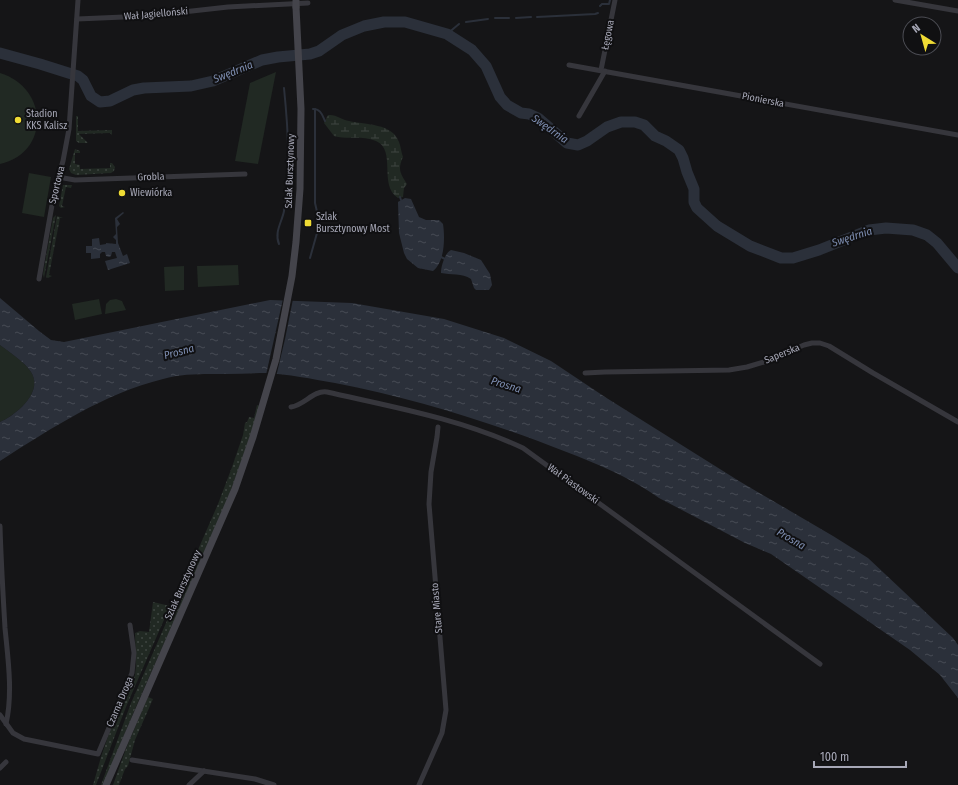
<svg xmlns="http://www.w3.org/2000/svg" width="958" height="785" viewBox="0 0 958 785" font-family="'Fira Sans Condensed',sans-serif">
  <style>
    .grass { fill: url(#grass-dots) }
    .wetland { fill: url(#wetland-marsh) }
    .green { fill: #212923 }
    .water { fill: url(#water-ripples) }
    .pier { fill: #151517 }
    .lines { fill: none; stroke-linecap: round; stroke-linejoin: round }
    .stream { stroke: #2b303a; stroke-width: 2 }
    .river { stroke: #2b303a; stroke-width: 11 }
    .minor { stroke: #36363c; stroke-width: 5 }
    .secondary { stroke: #44444b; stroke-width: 7 }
    .secondary-bridge { stroke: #44444b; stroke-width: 7 }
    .poi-dot { fill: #efdb34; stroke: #101012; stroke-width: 1.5 }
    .labels { text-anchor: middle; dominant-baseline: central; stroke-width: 4; stroke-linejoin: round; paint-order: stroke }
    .street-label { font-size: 10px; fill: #a7a8b7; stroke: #101012 }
    .poi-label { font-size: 10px; fill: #a7a8b7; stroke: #101012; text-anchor: start }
    .water-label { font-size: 11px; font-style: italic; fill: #7e8eb1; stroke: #101012 }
  </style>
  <defs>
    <pattern id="grass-dots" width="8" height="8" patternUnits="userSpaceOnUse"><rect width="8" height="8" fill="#212923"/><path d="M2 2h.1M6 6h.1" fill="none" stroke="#3e4541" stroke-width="1.8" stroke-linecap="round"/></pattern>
    <pattern id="wetland-marsh" width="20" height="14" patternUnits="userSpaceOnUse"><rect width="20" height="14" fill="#212923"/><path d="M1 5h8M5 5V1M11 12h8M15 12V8" fill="none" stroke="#3e4541"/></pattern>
    <pattern id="water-ripples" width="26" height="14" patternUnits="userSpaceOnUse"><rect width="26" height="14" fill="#2b303a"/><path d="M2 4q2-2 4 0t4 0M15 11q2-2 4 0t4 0" fill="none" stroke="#474b54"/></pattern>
  </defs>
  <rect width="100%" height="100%" fill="#151517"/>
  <g class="grass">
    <polygon points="76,116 78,116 78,131 112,130 112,135 110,133 79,134 88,143 79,143 76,141"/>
    <polygon points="75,149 80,151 80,153 75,153 75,164 80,165 80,169 110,168 110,163 112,163 115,167 114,171 111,173 76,175 71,173 69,169"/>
    <polygon points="63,185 72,185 71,188 66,187 62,206 65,207 61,208 59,206"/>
    <polygon points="56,215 44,278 43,274 53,218"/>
    <polygon points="57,216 63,218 60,218 49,275 52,276 48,278 46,277"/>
    <polygon points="257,405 260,406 240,466 224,508 138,702 107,776 102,785 101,785 131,703 218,504 232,467 243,435 245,423 247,422 249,417 254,418"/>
    <polygon points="153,602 170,606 126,707 96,785 93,785 101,757 114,719 135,675 136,665 135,633 140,631 149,632"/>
    <polygon points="148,697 153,699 135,740 128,766 125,769 119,785 113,785 127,746"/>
  </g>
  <path class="wetland" d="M328 115C336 114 342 120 349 121 366 125 392 123 399 142 401 147 401 152 403 157 397 170 401 174 407 184L404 188 403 197 398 198C378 185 397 150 376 141 362 135 348 140 334 136L324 123Z"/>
  <g class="green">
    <polygon points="276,72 258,164 235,161 250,83"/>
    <path d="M0 73C49 88 50 153 0 164Z"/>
    <polygon points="29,173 51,177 44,217 22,213"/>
    <polygon points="238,265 239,285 198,287 197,266"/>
    <polygon points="184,266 184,290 165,291 164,267"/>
    <polygon points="99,299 102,314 75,320 72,304"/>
    <polygon points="116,299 122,301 126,310 105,314 106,304 110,300"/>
    <path d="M0 345C9 352 25 362 31 372 44 392 16 415 0 422Z"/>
  </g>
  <g class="water">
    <path d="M405 198 411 199 419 217 426 220H439L443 224C445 237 445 262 433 271L418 268 407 259 404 253 399 233 398 202Z"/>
    <polygon points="123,212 124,213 117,219 120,224 117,227 118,243 123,256 127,254 130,263 108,270 105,261 117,258 115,252 112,252 111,256 109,257 106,256 105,252 102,252 100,254 100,258 91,259 91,253 86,253 86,246 92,246 92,239 99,238 100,245 106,244 106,243 116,244 116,240 113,237 116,234 115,218"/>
    <path d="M451 250 464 253 481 260 490 274 492 285 489 290H476L474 288 471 279C462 273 451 275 441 273 441 266 445 253 451 250Z"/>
    <path d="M0 298 39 331 51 340 64 342 270 300 352 303 444 319 504 338 551 361 605 397 739 481 833 536 868 558 953 638 958 645V698L940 675 910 650 771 554 745 543 659 498C623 472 579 457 538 441 472 417 404 396 335 383 312 379 288 374 265 373 252 373 239 374 226 374 205 374 184 373 163 379 105 393 50 429 0 461V422C16 415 44 392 31 372 25 362 9 352 0 345Z"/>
  </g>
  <polygon class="pier" points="283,299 293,299 285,339 276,377 266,375"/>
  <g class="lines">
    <g class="stream">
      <polyline points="600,6 602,4 609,4 610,0"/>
      <polyline points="537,17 595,14 598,13"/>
      <polyline points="495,18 509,18"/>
      <polyline points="516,18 531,17"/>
      <polyline points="466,22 488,19"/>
      <polyline points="447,34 459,24"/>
      <path d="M313 109C321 109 322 115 325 121"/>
      <polyline points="400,197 401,200"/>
      <path d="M279 244C274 232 282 222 284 211 291 171 288 128 284 88"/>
      <polyline points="441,257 445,259"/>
      <polyline points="310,258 317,233 318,216 315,203 315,109"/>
    </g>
    <polyline class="river" points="0,53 40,64 78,76 83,80 91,96 100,102 110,101 133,90 144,88 191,86 213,81 262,60 278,57 310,54 319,51 342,35 364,26 384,22 405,22 447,34 472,50 486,66 500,97 507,105 521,113 529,114 538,118 567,143 578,145 587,141 607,127 621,122 635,122 644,125 655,136 666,141 679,150 683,158 687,172 694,189 694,202 697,208 717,226 750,246 781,258 793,258 819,250 869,230 886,228 913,230 927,235 937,243 958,268"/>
    <g class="minor">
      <polyline points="895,0 958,11"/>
      <polyline points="77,19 147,16 228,7 308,3"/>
      <polyline points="569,65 958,135"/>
      <polyline points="601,70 615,0"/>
      <polyline points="579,116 605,71"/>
      <polyline points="58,177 75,180 245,174"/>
      <polyline points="39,279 55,188 63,161 69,129 78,0"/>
      <polyline points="585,373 605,372 729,370 747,367 764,362 804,345 812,343 820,343 829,346 873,373 958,422"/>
      <path d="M291 407C305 405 313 390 327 392 393 407 461 419 523 448L820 664"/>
      <path d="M0 526C1 561 3 594 5 628 8 659 13 693 6 724"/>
      <polyline points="0,715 13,733 24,739 98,754 132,673 134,653 130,625"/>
      <polyline points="132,760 255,779 274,785"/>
      <polyline points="0,768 6,762"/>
      <polyline points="189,785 204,771"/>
      <polyline points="419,785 442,733 446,710 429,504 431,472 437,437 438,427"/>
    </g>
    <polyline class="secondary" points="106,785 235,489 253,437 276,359 292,276 296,242 300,189 301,109 296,7"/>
    <polyline class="secondary-bridge" points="296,1 296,7"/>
  </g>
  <g class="poi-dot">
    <circle cx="18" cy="120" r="4"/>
    <circle cx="122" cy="193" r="4"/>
    <rect x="304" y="219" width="8" height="8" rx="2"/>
  </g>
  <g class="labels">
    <g class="street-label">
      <text transform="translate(156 14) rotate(-5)">Wał Jagielloński</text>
      <text transform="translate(608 35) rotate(-79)">Łęgowa</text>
      <text transform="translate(763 100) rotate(11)">Pionierska</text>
      <text transform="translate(290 171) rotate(-88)">Szlak Bursztynowy</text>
      <text transform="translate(151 177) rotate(-2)">Grobla</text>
      <text transform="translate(57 185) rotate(-76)">Sportowa</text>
      <text transform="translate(782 354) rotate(-22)">Saperska</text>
      <text transform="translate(573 484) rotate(36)">Wał Piastowski</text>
      <text transform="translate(183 585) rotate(-66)">Szlak Bursztynowy</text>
      <text transform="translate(437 608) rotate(-95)">Stare Miasto</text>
      <text transform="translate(120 702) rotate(-67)">Czarna Droga</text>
    </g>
    <g class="poi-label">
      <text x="26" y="114">Stadion<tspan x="26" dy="12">KKS Kalisz</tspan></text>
      <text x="130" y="193">Wiewiórka</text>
      <text x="316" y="217">Szlak<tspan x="316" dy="12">Bursztynowy Most</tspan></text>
    </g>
    <g class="water-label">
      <text transform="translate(233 72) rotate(-22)">Swędrnia</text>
      <text transform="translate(550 129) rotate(35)">Swędrnia</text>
      <text transform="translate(852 237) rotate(-18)">Swędrnia</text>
      <text transform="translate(179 352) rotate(-15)">Prosna</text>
      <text transform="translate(506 385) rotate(17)">Prosna</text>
      <text transform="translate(791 539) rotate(30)">Prosna</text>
    </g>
  </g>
  <g transform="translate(922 36) rotate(323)"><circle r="19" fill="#101012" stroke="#4c4d54"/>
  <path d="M0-3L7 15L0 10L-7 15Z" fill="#efdb34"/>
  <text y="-6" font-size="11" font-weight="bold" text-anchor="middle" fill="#a7a8b7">N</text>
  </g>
  <path d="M814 761v6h92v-6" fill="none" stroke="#a7a8b7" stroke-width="2"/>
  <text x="820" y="761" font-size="12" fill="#a7a8b7" stroke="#101012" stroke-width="3" paint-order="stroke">100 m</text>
</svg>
